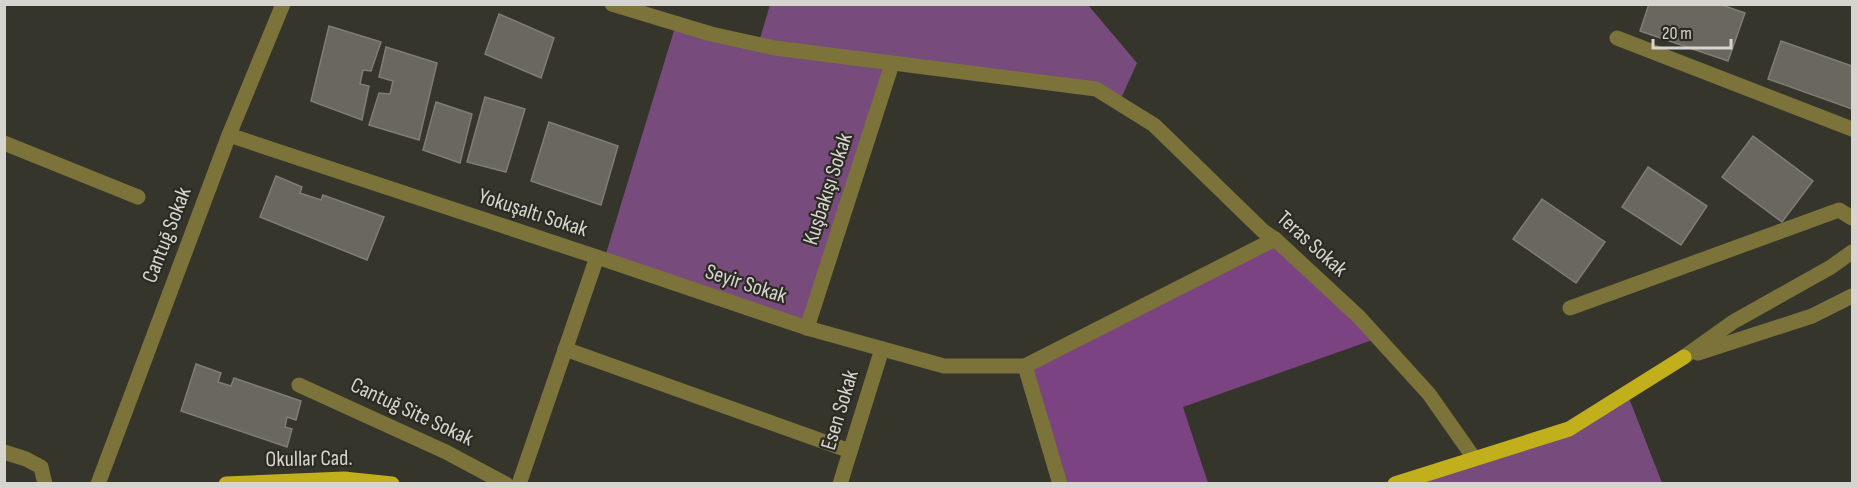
<svg xmlns="http://www.w3.org/2000/svg" width="1857" height="488" viewBox="0 0 1857 488" font-family="'Sofia Sans Condensed',sans-serif">
  <style>
    .green { fill: #774c7c }
    .forest { fill: #7c4382 }
    .building { fill: #69675e; stroke: #7f7d74; stroke-width: 1.5 }
    .lines { fill: none; stroke-linecap: round; stroke-linejoin: round }
    .minor { stroke: #7b7339; stroke-width: 15 }
    .major { stroke: #c2af1c; stroke-width: 15 }
    .labels { text-anchor: middle; dominant-baseline: central; stroke-width: 4.5; stroke-linejoin: round; paint-order: stroke }
    .street-label { font-size: 22px; fill: #d5d4cf; stroke: #2c2b23 }
  </style>
  <rect width="100%" height="100%" fill="#36352c"/>
  <g class="green">
    <polygon points="770,5 1088,5 1137,63 1119,103 1096,89 892,64 807,328 604,260 676,24 758,45"/>
    <polygon points="1627,393 1662,483 1418,484 1569,429"/>
  </g>
  <polygon class="forest" points="1275,239 1378,338 1183,407 1208,483 1060,483 1025,366"/>
  <g class="building">
    <polygon points="1649,4 1719,4 1745,13 1728,61 1640,31"/>
    <polygon points="499,14 554,38 541,78 485,54"/>
    <polygon points="329,26 381,42 371,71 363,70 360,84 369,86 362,120 311,101"/>
    <polygon points="1781,41 1852,66 1852,109 1768,79"/>
    <polygon points="386,47 437,63 419,140 369,125 379,93 390,94 393,81 379,77"/>
    <polygon points="485,97 525,109 506,172 467,162"/>
    <polygon points="436,102 472,114 460,163 423,150"/>
    <polygon points="549,122 618,146 601,205 531,181"/>
    <polygon points="1753,136 1813,181 1782,222 1722,177"/>
    <polygon points="1648,167 1707,206 1681,245 1622,207"/>
    <polygon points="276,176 302,187 300,193 321,200 323,195 384,217 367,260 260,217"/>
    <polygon points="1542,199 1605,242 1576,283 1513,239"/>
    <polygon points="196,364 221,373 218,382 231,386 234,378 301,401 296,420 287,417 285,427 292,429 287,447 181,411"/>
  </g>
  <g class="lines">
    <g class="minor">
      <polyline points="612,4 711,34 775,48 1096,89 1154,125 1263,231 1275,239 1359,317 1429,394 1474,458"/>
      <polyline points="1617,38 1852,129"/>
      <polyline points="229,135 597,257 519,484"/>
      <polyline points="4,143 138,197"/>
      <polyline points="597,257 807,328 944,366 1025,366 1275,239"/>
      <polyline points="1570,308 1839,210 1852,218"/>
      <polyline points="807,328 892,64"/>
      <polyline points="565,349 850,451"/>
      <polyline points="1698,353 1812,316 1852,296"/>
      <polyline points="1684,357 1733,322 1831,267 1852,252"/>
      <polyline points="1025,366 1060,484"/>
      <polyline points="299,385 446,452 506,484"/>
      <polyline points="4,452 26,459 41,467 45,484"/>
      <polyline points="98,484 229,135 283,4"/>
      <polyline points="840,484 882,349"/>
    </g>
    <g class="major">
      <polyline points="226,484 344,479 392,484"/>
      <polyline points="1395,484 1569,429 1684,357"/>
    </g>
  </g>
  <g class="labels">
    <g class="street-label">
      <text transform="translate(828 189) rotate(-72)">Kuşbakışı Sokak</text>
      <text transform="translate(533 213) rotate(18)">Yokuşaltı Sokak</text>
      <text transform="translate(167 235) rotate(-69)">Cantuğ Sokak</text>
      <text transform="translate(1312 244) rotate(42)">Teras Sokak</text>
      <text transform="translate(746 284) rotate(18)">Seyir Sokak</text>
      <text transform="translate(840 410) rotate(-73)">Esen Sokak</text>
      <text transform="translate(412 412) rotate(25)">Cantuğ Site Sokak</text>
      <text transform="translate(309 459) rotate(-1)">Okullar Cad.</text>
    </g>
  </g>
  <rect width="1857" height="488" fill="none" stroke="#d5d4cf" stroke-width="12"/>
  <path d="M1653 39v9h78v-9" fill="none" stroke="#d5d4cf" stroke-width="3"/>
  <text x="1662" y="39" font-size="18" fill="#d5d4cf" stroke="#2c2b23" stroke-width="4.5" paint-order="stroke">20 m</text>
</svg>
